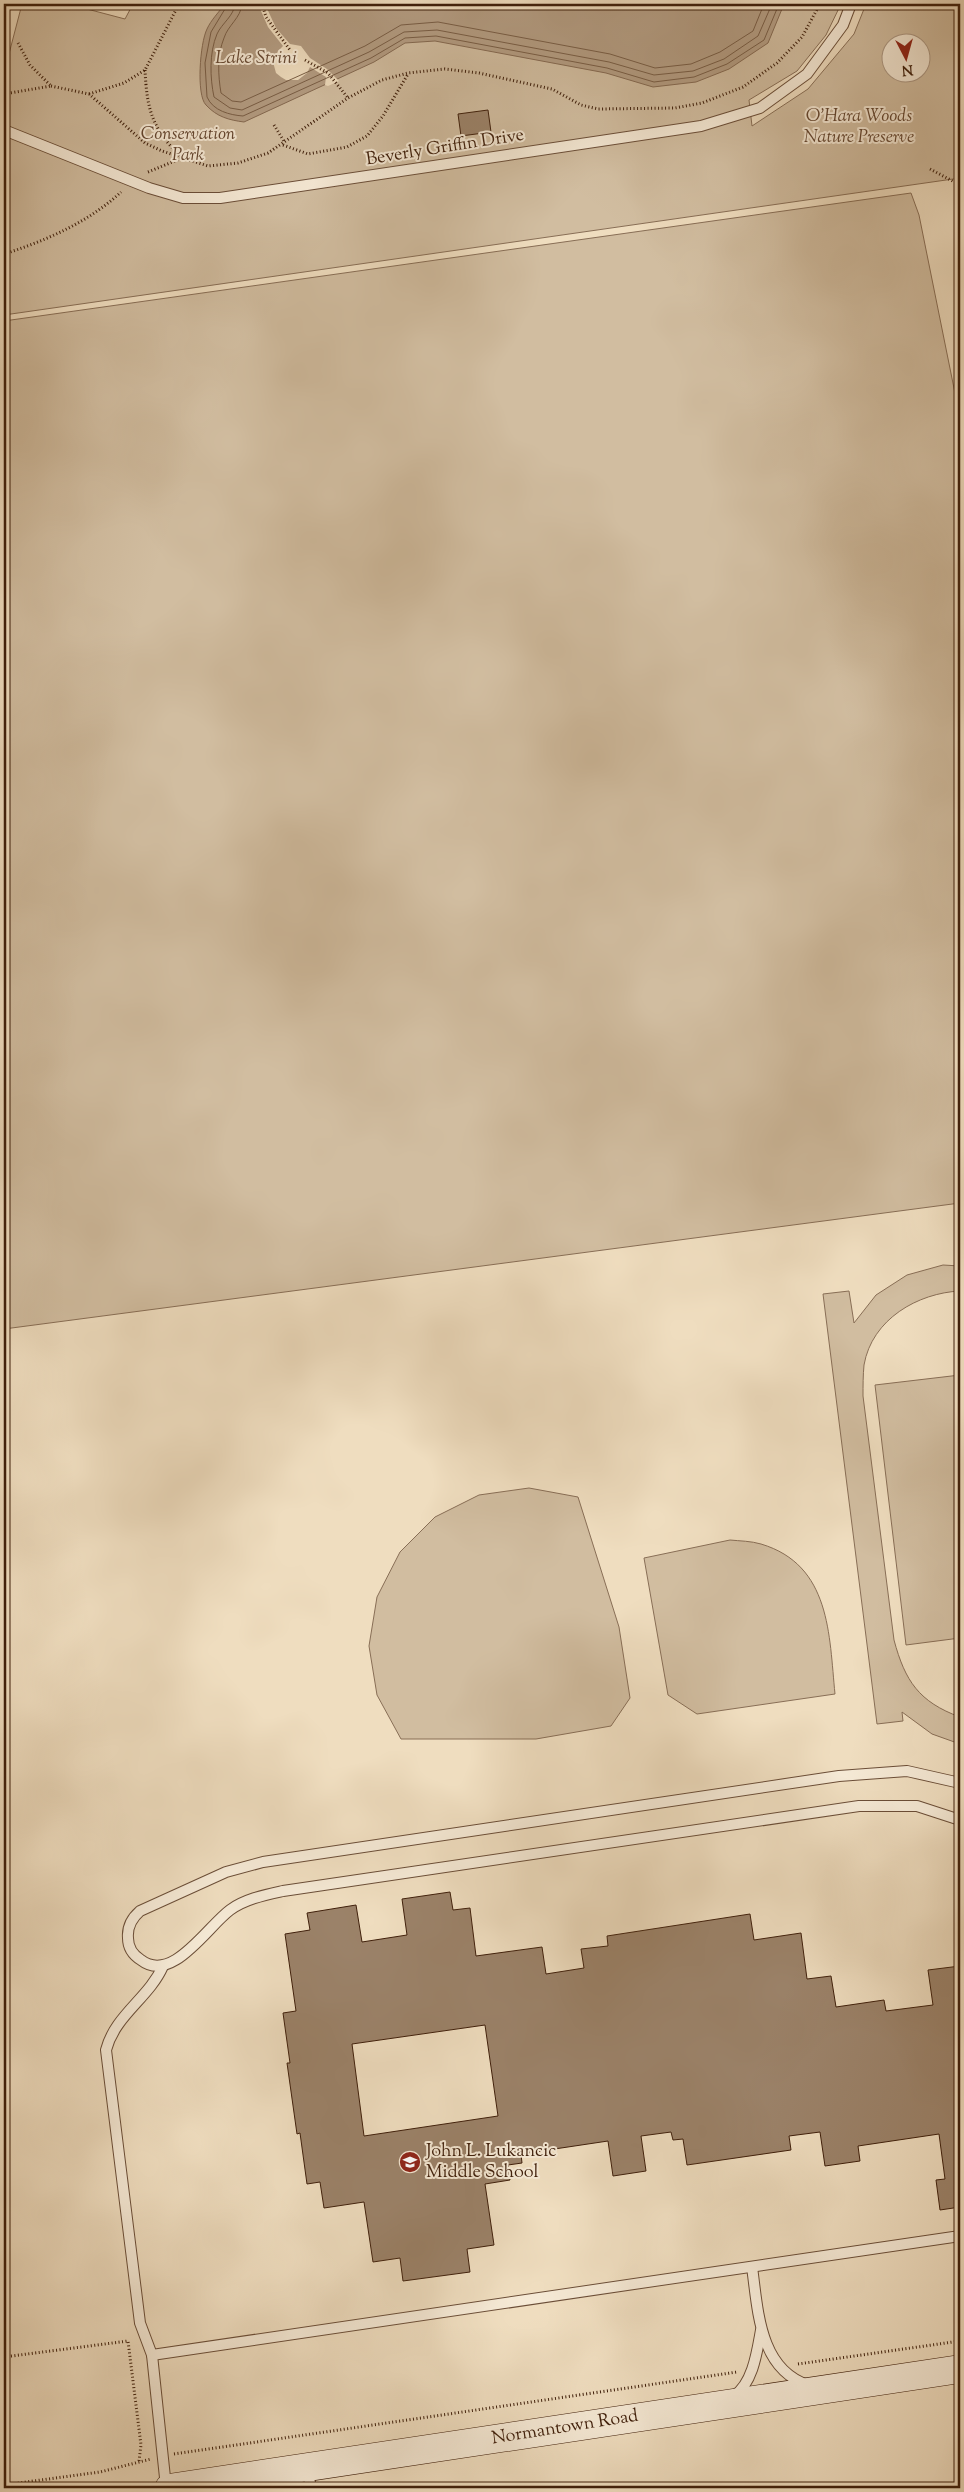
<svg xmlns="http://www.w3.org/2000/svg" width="964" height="2492" viewBox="0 0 964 2492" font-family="'Sorts Mill Goudy',serif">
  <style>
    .green { fill: #d1bda0; stroke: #886e56; fill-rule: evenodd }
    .water { fill: #b39c82; stroke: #856a52 }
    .pier { fill: #efddbf }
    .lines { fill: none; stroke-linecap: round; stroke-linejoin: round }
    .shore { stroke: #795e46; stroke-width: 1 }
    .building { fill: #9b8269; stroke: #3f1f0b; fill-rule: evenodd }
    .lane-casing { stroke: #6b4e38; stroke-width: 12 }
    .secondary-casing { stroke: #3f1f0b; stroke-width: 29 }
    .path { stroke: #3f1f0b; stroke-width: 3; stroke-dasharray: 1 2.5; stroke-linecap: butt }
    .lane { stroke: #f5e9d5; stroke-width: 10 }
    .secondary { stroke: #f5e9d5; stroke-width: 28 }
    .labels { text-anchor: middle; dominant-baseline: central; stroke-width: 4; stroke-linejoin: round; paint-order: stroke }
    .park-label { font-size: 18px; font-style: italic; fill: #644630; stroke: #f5e9d5 }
    .street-label { font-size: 18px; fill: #3f1f0b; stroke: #f5e9d5 }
    .poi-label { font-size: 18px; fill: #3f1f0b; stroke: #f5e9d5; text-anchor: start }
    .water-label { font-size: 19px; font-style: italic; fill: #684b35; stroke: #f5e9d5 }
  </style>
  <rect width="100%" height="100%" fill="#efddbf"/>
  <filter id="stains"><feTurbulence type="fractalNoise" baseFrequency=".004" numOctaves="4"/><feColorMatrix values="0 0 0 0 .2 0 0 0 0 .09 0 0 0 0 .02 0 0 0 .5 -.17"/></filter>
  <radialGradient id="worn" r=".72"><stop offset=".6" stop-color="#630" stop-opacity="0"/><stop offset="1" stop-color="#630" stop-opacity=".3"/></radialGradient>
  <g class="green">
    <path d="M22 4H68L125 19 133 4H841L826 35 797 71 749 100 752 126 808 89 854 34 866 4H960V178L4 315V73ZM892 42H922V72H892Z"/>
    <polygon points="911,193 919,215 960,418 960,1203 4,1329 4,321"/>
    <path d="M943 1265 960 1266V1291C918 1293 872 1319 864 1365 863 1375 863 1386 863 1396L894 1640C905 1681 919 1702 960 1717V1744L932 1734 902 1712 903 1721 877 1724 823 1294 849 1291 854 1323 876 1295 907 1275Z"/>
    <polygon points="960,1375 960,1638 906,1645 875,1385"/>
    <polygon points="529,1488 578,1497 619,1627 630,1698 611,1726 536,1739 401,1739 377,1695 369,1646 377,1597 400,1552 435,1517 479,1495"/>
    <path d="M730 1540C740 1541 751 1541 761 1544 831 1565 829 1635 835 1694L697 1714 668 1695 644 1558Z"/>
  </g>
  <path class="water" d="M225 4H784L768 43 729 69 696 82 653 87 606 73 435 41 405 43 374 62 244 122C229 120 217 117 206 105 196 95 200 43 207 29 211 20 219 12 225 4Z"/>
  <polygon class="pier" points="258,4 265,4 276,28 290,44 301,46 310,58 327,69 339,81 328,86 325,85 326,77 310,67 307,73 298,80 286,80 281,77 276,73 273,62 278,51 283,46 268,27"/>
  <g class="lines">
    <g class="shore">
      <path d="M228 4 211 32 205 63 207 97C213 111 230 115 243 116L371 58 405 38 436 36 607 68 654 82 694 77 727 64 764 40 779 4"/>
      <path d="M235 4C234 16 222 23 217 34 209 53 210 78 214 97L230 108 242 110 369 52 404 32 437 30 609 62 654 75 693 71 724 59 758 36 772 4"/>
      <path d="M242 4C241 18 228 25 224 38 217 55 218 75 221 93L232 101 241 102 365 46 401 25 438 22 610 54 655 68 691 64 720 52 753 31 764 4"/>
    </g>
  </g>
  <g class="building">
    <polygon points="488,110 491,132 461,136 458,114"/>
    <path d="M450 1892 453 1910 470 1908 476 1956 542 1947 546 1974 584 1968 581 1949 608 1946 607 1936 750 1914 754 1940 801 1933 807 1979 831 1976 836 2007 884 2000 886 2011 933 2005 928 1970 960 1966V2207L940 2210 936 2180 945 2179 939 2134 858 2146 860 2161 825 2166 820 2132 789 2136 791 2150 687 2165 683 2139 673 2140 671 2132 641 2136 646 2171 613 2176 608 2141 521 2154 522 2163 508 2165 510 2180 485 2184 494 2245 467 2249 470 2272 403 2281 400 2258 373 2262 364 2202 324 2208 320 2182 307 2184 300 2133 297 2134 287 2063H290L283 2013 296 2011 285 1934 310 1930 307 1913 356 1905 362 1942 407 1935 402 1899ZM485 2025 498 2116 364 2136 352 2044Z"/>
  </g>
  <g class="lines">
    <g class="lane-casing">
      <g id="lane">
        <polyline points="4,130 149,188 183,198 220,198 701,126 760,108 807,74 843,25 851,4"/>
        <path d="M960 1783 907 1771 839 1776 263 1862 226 1872 140 1911C132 1918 127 1927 128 1938 128 1947 133 1955 141 1960 172 1984 207 1927 230 1910 245 1899 265 1895 283 1891L859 1806H917L960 1820"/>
        <path d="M163 1966C149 1998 115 2015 106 2050L140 2323 152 2355 166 2487"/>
        <path d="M752 2267C758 2310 759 2369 808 2385"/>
        <polyline points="152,2355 960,2236"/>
        <path d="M734 2396C753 2383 757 2352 761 2330"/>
        <polyline points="307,2468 311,2488"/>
      </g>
    </g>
    <g class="secondary-casing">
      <polyline id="secondary" points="169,2488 960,2369"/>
    </g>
    <g class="path">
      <polyline points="262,4 266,17 290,50"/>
      <polyline points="305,60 328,73 348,98"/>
      <path d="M145 70C147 110 152 128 180 156"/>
      <polyline points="51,86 89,94 145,143 162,151 208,166 238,163 268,153 348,98 382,80 408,73 445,69 479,73 552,89 581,105 598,109 675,108 702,103 743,87 777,63 802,37 820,4"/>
      <polyline points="4,94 51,86 30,65 18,43"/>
      <polyline points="89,94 124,83 145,70 179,4"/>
      <polyline points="274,125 285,143"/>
      <polyline points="283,145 308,154 347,147 367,136 383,116 408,74"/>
      <polyline points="930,169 960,185"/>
      <polyline points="148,172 182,158"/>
      <path d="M4 254C45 241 89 222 121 192"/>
      <polyline points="4,2357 128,2341 141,2445 139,2461"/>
      <polyline points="798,2364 960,2341"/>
      <polyline points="174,2454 737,2372"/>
      <polyline points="4,2485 100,2472 151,2459"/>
    </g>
    <use href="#lane" class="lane"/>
    <use href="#secondary" class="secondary"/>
  </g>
  <defs>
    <g id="school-disc" transform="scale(1.125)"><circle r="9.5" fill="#8f2418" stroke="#f5e9d5"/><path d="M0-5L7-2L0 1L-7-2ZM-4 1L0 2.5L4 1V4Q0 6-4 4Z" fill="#fff"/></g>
  </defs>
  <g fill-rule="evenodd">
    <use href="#school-disc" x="410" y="2162"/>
  </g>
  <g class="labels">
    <g class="park-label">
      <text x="859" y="117">O'Hara Woods<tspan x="859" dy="21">Nature Preserve</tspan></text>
      <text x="188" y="135">Conservation<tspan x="188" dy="21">Park</tspan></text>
    </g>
    <g class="street-label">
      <text transform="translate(445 148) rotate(-9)">Beverly Griffin Drive</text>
      <text transform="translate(565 2428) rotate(-9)">Normantown Road</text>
    </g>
    <g class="poi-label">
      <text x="426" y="2152">John L. Lukancic<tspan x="426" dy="21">Middle School</tspan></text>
    </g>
    <g class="water-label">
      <text x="256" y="58">Lake Strini</text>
    </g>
  </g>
  <rect width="964" height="2492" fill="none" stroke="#efddbf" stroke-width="20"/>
  <rect x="5" y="5" width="954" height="2482" fill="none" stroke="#3f1f0b" stroke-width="2.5"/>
  <rect x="10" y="10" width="944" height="2472" fill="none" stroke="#3f1f0b"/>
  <g transform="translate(906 58) rotate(174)"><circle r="24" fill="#f5e9d5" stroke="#ac9884"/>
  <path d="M0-4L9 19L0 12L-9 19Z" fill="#8f2418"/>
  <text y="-8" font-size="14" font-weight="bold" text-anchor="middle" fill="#3f1f0b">N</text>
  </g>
  <rect width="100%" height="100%" filter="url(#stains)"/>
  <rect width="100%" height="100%" fill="url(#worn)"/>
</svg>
